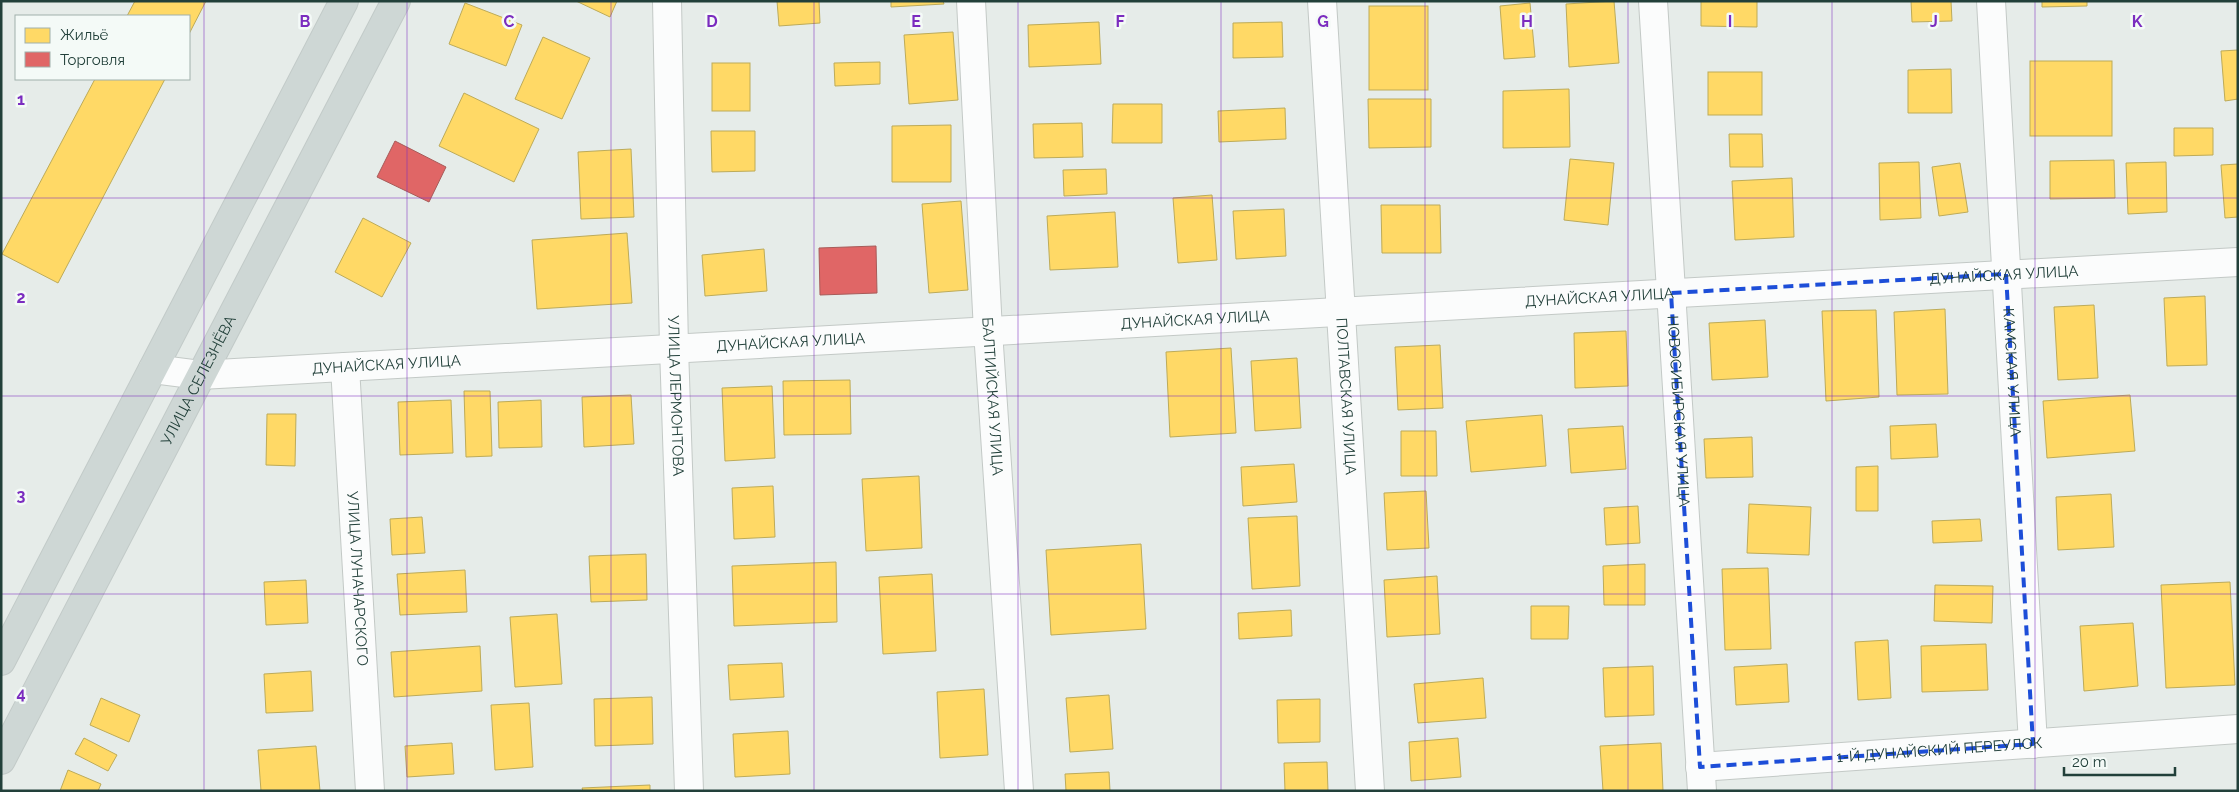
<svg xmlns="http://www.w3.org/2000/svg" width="2239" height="792" viewBox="0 0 2239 792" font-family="Raleway,sans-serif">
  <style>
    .homes { fill: #ffd966; stroke: #bdab59 }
    .shops { fill: #e06666; stroke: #a75b59 }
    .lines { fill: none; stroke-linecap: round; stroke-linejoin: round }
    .street-casing { stroke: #c3c9c6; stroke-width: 30 }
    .primary-casing { stroke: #c2cac8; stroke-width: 30 }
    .street { stroke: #fbfcfc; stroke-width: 28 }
    .primary { stroke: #ced7d5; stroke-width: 28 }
    .marked { fill: none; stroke: #1d4ed8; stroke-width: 4; stroke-dasharray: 10 6; stroke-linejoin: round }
    .grid { fill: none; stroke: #7b2cbf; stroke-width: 1; stroke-opacity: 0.55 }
    .labels { text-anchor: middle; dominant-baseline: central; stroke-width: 5; stroke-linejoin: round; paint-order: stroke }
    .street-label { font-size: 15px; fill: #22403a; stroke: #f4faf7 }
    .grid-label { font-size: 16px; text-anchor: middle; font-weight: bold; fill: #7b2cbf; stroke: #f4faf7; stroke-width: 5; stroke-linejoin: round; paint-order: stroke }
  </style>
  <rect width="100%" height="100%" fill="#e6ece9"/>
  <g class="homes">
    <polygon points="135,1 206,1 189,34 189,16 127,16"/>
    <polygon points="576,1 617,1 610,17"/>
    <polygon points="777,1 819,1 820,23 779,26"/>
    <polygon points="891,1 943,1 944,4 891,7"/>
    <polygon points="1614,1 1619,63 1569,67 1566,4"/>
    <polygon points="1701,1 1757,1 1757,27 1701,26"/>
    <polygon points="1911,1 1951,1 1952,21 1912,22"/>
    <polygon points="2042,1 2087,1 2087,6 2042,7"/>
    <polygon points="465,3 522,25 506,66 449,44"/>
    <polygon points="1530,3 1535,57 1504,59 1500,6"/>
    <rect x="1369" y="6" width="59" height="84"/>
    <polygon points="1099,22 1101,64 1029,67 1028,25"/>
    <polygon points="1282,22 1283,57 1233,58 1233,23"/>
    <polygon points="953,32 958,100 909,104 904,35"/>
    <polygon points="543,37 590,58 562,119 515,99"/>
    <polygon points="2238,50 2238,99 2225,101 2221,51"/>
    <rect x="2030" y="61" width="82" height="75"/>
    <polygon points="880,62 880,84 835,86 834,63"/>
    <rect x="712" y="63" width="38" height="48"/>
    <polygon points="1951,69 1952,113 1908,113 1908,70"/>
    <rect x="1708" y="72" width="54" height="43"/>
    <polygon points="95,79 165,79 58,283 2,254"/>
    <polygon points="1569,89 1570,147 1503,148 1503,91"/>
    <polygon points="464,93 539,129 514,182 439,146"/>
    <polygon points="1368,99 1431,99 1431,147 1369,148"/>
    <polygon points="1113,104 1162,104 1162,143 1112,143"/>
    <polygon points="1285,108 1286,139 1219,142 1218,111"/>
    <polygon points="1082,123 1083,157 1034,158 1033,124"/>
    <polygon points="951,125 951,182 892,182 892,126"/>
    <polygon points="2174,128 2213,128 2213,155 2174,156"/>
    <polygon points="711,131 755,131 755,171 712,172"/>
    <polygon points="1729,134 1762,134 1763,167 1730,167"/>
    <polygon points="631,149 634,217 581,219 578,152"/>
    <polygon points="1570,159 1614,163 1608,225 1564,220"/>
    <polygon points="2114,160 2115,198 2050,199 2050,161"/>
    <polygon points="1919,162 1921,218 1880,220 1879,163"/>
    <polygon points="2166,162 2167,212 2128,214 2126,163"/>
    <polygon points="1960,163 1968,212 1939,216 1932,167"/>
    <polygon points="2238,164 2238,217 2225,218 2221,165"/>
    <polygon points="1106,169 1107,194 1064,196 1063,170"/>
    <polygon points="1792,178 1794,237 1735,240 1732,181"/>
    <polygon points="1212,195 1217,260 1178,263 1173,198"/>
    <polygon points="961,201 968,290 929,293 922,204"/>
    <polygon points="1381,205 1440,205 1441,253 1382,253"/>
    <polygon points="1284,209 1286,256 1236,259 1233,211"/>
    <polygon points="1115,212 1118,267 1050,270 1047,216"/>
    <polygon points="363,218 411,243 382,297 335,272"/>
    <polygon points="627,233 632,303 537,309 532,240"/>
    <polygon points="764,249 767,291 705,296 702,255"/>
    <polygon points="2205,296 2207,365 2167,366 2164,298"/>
    <polygon points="2094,305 2098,378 2058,380 2054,307"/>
    <polygon points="1945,309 1948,394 1897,395 1894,312"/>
    <polygon points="1876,310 1879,397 1826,401 1822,311"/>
    <polygon points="1765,320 1768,377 1712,380 1709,323"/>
    <polygon points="1626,331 1628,386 1575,388 1574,333"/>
    <polygon points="1440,345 1443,408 1398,410 1395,347"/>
    <polygon points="1231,348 1236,433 1170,437 1166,352"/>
    <polygon points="1297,358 1301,428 1255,431 1251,361"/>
    <polygon points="850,380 851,434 784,435 783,381"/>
    <polygon points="772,386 775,458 725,461 722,388"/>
    <polygon points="464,391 490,391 492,456 466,457"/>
    <polygon points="631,395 634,444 584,447 582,397"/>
    <polygon points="2130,395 2135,451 2047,458 2043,401"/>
    <polygon points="451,400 453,453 400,455 398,402"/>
    <polygon points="541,400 542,447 499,448 498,402"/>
    <polygon points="267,414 296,414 295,466 266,465"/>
    <polygon points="1542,415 1546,466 1471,472 1466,421"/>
    <polygon points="1936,424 1938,457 1891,459 1890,426"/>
    <polygon points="1623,426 1626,469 1571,473 1568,429"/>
    <polygon points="1401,431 1436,431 1437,476 1401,476"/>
    <polygon points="1752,437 1753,477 1706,478 1704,439"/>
    <polygon points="1294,464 1297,502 1243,506 1241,467"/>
    <polygon points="1878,466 1878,511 1856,511 1856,467"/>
    <polygon points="919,476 922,548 866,551 862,479"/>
    <polygon points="773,486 775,537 734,539 732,488"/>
    <polygon points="1426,491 1429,548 1387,550 1384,493"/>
    <polygon points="2111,494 2114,547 2058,550 2056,497"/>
    <polygon points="1749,504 1811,507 1809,555 1747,553"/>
    <polygon points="1638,506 1640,543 1606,545 1604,508"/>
    <polygon points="1297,516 1300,586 1252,589 1248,518"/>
    <polygon points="422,517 425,553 392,555 390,519"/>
    <polygon points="1980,519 1982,541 1933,543 1932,521"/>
    <polygon points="1141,544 1146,629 1051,635 1046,550"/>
    <polygon points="646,554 647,600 591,602 589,556"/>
    <polygon points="836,562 837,622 734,626 732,566"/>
    <polygon points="1645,564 1645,605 1604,605 1603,566"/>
    <polygon points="1768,568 1771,649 1725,650 1722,569"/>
    <polygon points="465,570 467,612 400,615 397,574"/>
    <polygon points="932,574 936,651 883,654 879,577"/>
    <polygon points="1437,576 1440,634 1387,637 1384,580"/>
    <polygon points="306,580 308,623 266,625 264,582"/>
    <polygon points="2230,582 2235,685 2166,688 2161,585"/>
    <polygon points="1935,585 1993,586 1992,623 1934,621"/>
    <polygon points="1531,606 1569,606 1568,639 1531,639"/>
    <polygon points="1291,610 1292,636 1239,639 1238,613"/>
    <polygon points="557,614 562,684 515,687 510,617"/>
    <polygon points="2133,623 2138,686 2084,691 2080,626"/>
    <polygon points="1888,640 1891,698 1858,700 1855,642"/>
    <polygon points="1986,644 1988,690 1922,692 1921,646"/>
    <polygon points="480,646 482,691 394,697 391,652"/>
    <polygon points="782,663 784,697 730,700 728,665"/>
    <polygon points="1787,664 1789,702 1736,705 1734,667"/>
    <polygon points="1653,666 1654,715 1605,717 1603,668"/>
    <polygon points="311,671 313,711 266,713 264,674"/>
    <polygon points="1483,678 1486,718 1418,723 1414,684"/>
    <polygon points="984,689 988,755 940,758 937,692"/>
    <polygon points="1109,695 1113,749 1070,752 1066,698"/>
    <polygon points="652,697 653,744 595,746 594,699"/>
    <polygon points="101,698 140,715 129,742 90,725"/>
    <polygon points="1320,699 1320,742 1278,743 1277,700"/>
    <polygon points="529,703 533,767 495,770 491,705"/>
    <polygon points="788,731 790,774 735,777 733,734"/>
    <polygon points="84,738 117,755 108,771 75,754"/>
    <polygon points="1458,738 1461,777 1411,781 1409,742"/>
    <polygon points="452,743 454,774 407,777 405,746"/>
    <polygon points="1661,743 1663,791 1603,791 1600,746"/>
    <polygon points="316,746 320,791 261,791 258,750"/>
    <polygon points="1327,762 1328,791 1285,791 1284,763"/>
    <polygon points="68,770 101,784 98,791 60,791"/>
    <polygon points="1109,772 1110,791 1066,791 1065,774"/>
    <polygon points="650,785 650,791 583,791 582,788"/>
  </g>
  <g class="shops">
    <polygon points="395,141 446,167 429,202 377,177"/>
    <polygon points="876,246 877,293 820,295 819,248"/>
  </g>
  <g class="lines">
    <g class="street-casing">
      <g id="street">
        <path id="s1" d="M667 1 674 348 689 791"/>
        <path id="s2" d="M971 1 988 331 1019 791"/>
        <path id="s3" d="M1322 1 1370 791"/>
        <path id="s4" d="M1653 1 1702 791"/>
        <path id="s5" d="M1991 1 2033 744"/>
        <path id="s6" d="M345 367 370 791"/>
        <path id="s7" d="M153 369 200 375 2238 262"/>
        <path id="s8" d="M1700 767 2238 729"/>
      </g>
    </g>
    <g class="primary-casing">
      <g id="primary">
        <polyline points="1,661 344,1"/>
        <path id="s9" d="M1 760 396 1"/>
      </g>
    </g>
    <use href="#street" class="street"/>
    <use href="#primary" class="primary"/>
  </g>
  <path class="marked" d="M2006 274 2033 744 1700 767 1671 293Z"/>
  <path class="grid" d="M204 1V791M407 1V791M611 1V791M814 1V791M1018 1V791M1221 1V791M1425 1V791M1628 1V791M1832 1V791M2035 1V791M1 198H2238M1 396H2238M1 594H2238"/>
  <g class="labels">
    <g class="street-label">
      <text stroke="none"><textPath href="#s7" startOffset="1854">ДУНАЙСКАЯ УЛИЦА</textPath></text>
      <text stroke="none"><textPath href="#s7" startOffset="1449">ДУНАЙСКАЯ УЛИЦА</textPath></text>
      <text stroke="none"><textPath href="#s7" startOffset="1044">ДУНАЙСКАЯ УЛИЦА</textPath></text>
      <text stroke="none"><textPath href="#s7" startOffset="639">ДУНАЙСКАЯ УЛИЦА</textPath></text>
      <text stroke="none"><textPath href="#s7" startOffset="234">ДУНАЙСКАЯ УЛИЦА</textPath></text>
      <text stroke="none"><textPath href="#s5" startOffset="372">КАМСКАЯ УЛИЦА</textPath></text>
      <text stroke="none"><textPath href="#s9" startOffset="428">УЛИЦА СЕЛЕЗНЁВА</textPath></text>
      <text stroke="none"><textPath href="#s1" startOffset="395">УЛИЦА ЛЕРМОНТОВА</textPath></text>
      <text stroke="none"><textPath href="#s2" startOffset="396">БАЛТИЙСКАЯ УЛИЦА</textPath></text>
      <text stroke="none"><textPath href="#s3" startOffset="396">ПОЛТАВСКАЯ УЛИЦА</textPath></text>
      <text stroke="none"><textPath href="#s4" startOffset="411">НОВОСИБИРСКАЯ УЛИЦА</textPath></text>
      <text stroke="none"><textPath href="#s6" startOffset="212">УЛИЦА ЛУНАЧАРСКОГО</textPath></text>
      <text stroke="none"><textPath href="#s8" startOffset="240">1-Й ДУНАЙСКИЙ ПЕРЕУЛОК</textPath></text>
    </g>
  </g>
  <g class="grid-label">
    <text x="305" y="27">B</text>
    <text x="509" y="27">C</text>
    <text x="712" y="27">D</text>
    <text x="916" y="27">E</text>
    <text x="1120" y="27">F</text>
    <text x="1323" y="27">G</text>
    <text x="1527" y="27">H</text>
    <text x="1730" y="27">I</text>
    <text x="1934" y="27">J</text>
    <text x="2137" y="27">K</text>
    <text x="21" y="105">1</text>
    <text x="21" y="303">2</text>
    <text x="21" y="501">3</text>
    <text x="21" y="699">4</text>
  </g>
  <rect width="2239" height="792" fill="none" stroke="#22403a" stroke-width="5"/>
  <rect x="15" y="15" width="175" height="65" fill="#f4faf7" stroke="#a0b0ab"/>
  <rect x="25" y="28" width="25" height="15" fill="#ffd966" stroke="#a0b0ab"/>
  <text x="60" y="40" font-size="15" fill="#22403a">Жильё</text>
  <rect x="25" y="52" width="25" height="15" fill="#e06666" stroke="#a0b0ab"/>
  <text x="60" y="65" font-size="15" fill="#22403a">Торговля</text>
  <path d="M2064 767v8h111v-8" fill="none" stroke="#22403a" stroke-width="2.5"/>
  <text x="2072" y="767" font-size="15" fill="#22403a" stroke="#f4faf7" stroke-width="4" paint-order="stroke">20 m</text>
</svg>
